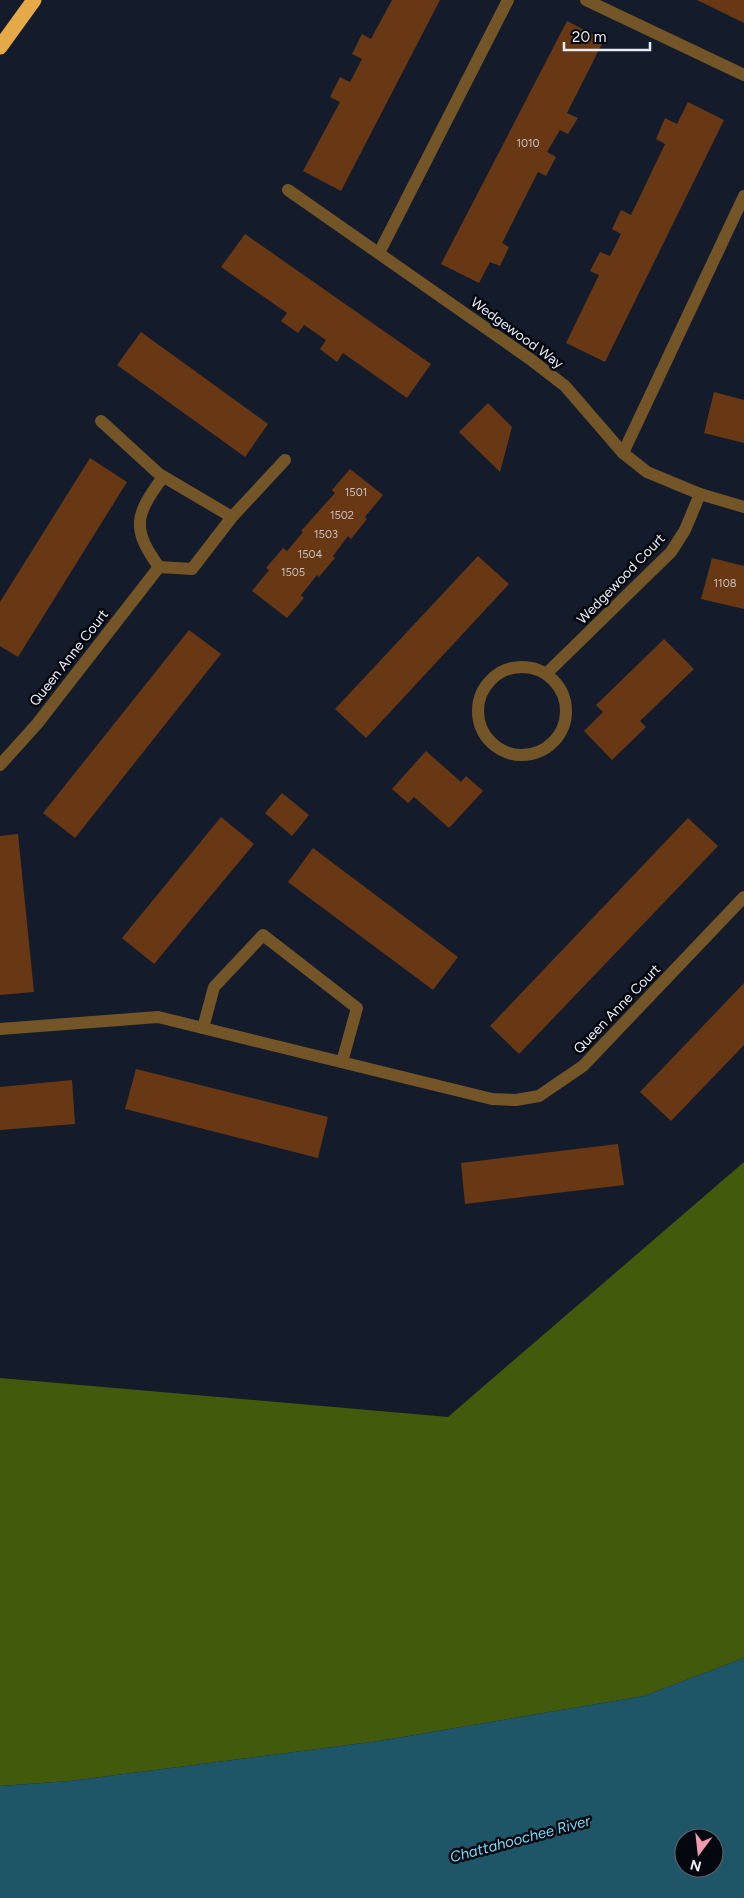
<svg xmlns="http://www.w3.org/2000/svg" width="744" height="1898" viewBox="0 0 744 1898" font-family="Figtree,sans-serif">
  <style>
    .forest { fill: #425a0b }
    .water { fill: #1f5667; fill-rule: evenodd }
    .building { fill: #683714 }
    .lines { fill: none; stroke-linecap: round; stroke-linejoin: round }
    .minor { stroke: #735527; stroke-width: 12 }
    .motorway { stroke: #e5a948; stroke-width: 15 }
    .labels { text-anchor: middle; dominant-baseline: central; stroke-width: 5; stroke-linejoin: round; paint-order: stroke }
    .number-label { font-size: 11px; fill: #c8c0c0 }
    .street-label { font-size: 14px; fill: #e8eef9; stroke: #04070d }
    .water-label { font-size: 15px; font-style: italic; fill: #72dafc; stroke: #04070d }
  </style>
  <rect width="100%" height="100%" fill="#141c2b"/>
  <polygon class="forest" points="744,1162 744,1658 644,1696 379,1741 70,1781 0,1786 0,1378 448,1417"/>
  <path class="water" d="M744 1658V1898H0V1786L70 1781 379 1741 644 1696ZM684 1838H714V1868H684Z"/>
  <g class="building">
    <polygon points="392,0 440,0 341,191 303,171 340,102 330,97 340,77 350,82 362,59 352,54 362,34 371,39"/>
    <polygon points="697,0 744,0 744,23"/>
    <polygon points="567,21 604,40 567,113 578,118 568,134 560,130 547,152 556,157 546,176 538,172 502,243 509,247 500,266 490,262 479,283 441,264"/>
    <polygon points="688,102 724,120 605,362 566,343 599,275 590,271 600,252 610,256 621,234 612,229 621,210 631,215 665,144 656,139 665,118 677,124"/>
    <polygon points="245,234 431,364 407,398 343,353 337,362 320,349 326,340 304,325 298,333 281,321 287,313 221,267"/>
    <polygon points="141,332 268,424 245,457 117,365"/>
    <polygon points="714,392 744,400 744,443 704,433"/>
    <polygon points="488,403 512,427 500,472 459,432"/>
    <polygon points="90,458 127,482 18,657 0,646 0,602"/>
    <polygon points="350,469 383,495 365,517 367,519 351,539 348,536 333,556 335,558 319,577 317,575 301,595 304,598 287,618 252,591 269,570 266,568 283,548 287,551 303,532 301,531 335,493 332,490"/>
    <polygon points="478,556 509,584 366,738 335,709"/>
    <polygon points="712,558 744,566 744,609 701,599"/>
    <polygon points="189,630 221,654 75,838 43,813"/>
    <polygon points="664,639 694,669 640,721 646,727 612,760 584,731 603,712 596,705"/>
    <polygon points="426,751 461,782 466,776 483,791 449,828 414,797 408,803 392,789"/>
    <polygon points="282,793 309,815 292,836 265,813"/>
    <polygon points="221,817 254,844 154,964 122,938"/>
    <polygon points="688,818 718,846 519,1054 490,1026"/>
    <polygon points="18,834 34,992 0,995 0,836"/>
    <polygon points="313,848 458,957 433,990 288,882"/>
    <polygon points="744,983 744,1045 671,1121 640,1092"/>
    <polygon points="136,1069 328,1117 318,1158 125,1109"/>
    <polygon points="72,1080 75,1124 0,1130 0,1087"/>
    <polygon points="618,1144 624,1185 465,1204 461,1163"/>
  </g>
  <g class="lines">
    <g class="minor">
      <polyline points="586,0 744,75"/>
      <polyline points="288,190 530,359 565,386 623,453 647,472 700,494 744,507"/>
      <polyline points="379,253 508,0"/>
      <polyline points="623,453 744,196"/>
      <polyline points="232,517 285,460"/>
      <path d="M159 567C131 528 135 515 163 477"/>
      <circle cx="522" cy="711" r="44"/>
      <polyline points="547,673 671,552 685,530 700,494"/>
      <polyline points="0,765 37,724 159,567 192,569 232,517 159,474 101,421"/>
      <polyline points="203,1028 214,987 263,935 357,1008 342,1062"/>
      <polyline points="0,1029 158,1017 492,1099 516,1100 539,1096 583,1066 744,897"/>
    </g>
    <polyline class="motorway" points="0,47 34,0"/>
  </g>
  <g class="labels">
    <g class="number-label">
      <text x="528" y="143">1010</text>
      <text x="356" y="492">1501</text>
      <text x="342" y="515">1502</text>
      <text x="326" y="534">1503</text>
      <text x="310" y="554">1504</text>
      <text x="293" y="572">1505</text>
      <text x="725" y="583">1108</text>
    </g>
    <g class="street-label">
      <text transform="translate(517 333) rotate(36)">Wedgewood Way</text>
      <text transform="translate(621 579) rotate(-46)">Wedgewood Court</text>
      <text transform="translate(69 658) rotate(-52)">Queen Anne Court</text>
      <text transform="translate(617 1009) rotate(-46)">Queen Anne Court</text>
    </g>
    <g class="water-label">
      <text transform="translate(520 1839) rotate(-15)">Chattahoochee River</text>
    </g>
  </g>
  <g transform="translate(699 1853) rotate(195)"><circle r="24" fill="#04070d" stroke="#5f636b"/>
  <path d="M0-4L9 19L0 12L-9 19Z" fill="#f19ab1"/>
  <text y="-8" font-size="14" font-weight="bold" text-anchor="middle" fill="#e8eef9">N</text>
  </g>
  <path d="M564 42v8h86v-8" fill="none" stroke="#e8eef9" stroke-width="2.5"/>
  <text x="572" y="42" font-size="15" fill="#e8eef9" stroke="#04070d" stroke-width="4" paint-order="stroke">20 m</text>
</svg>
